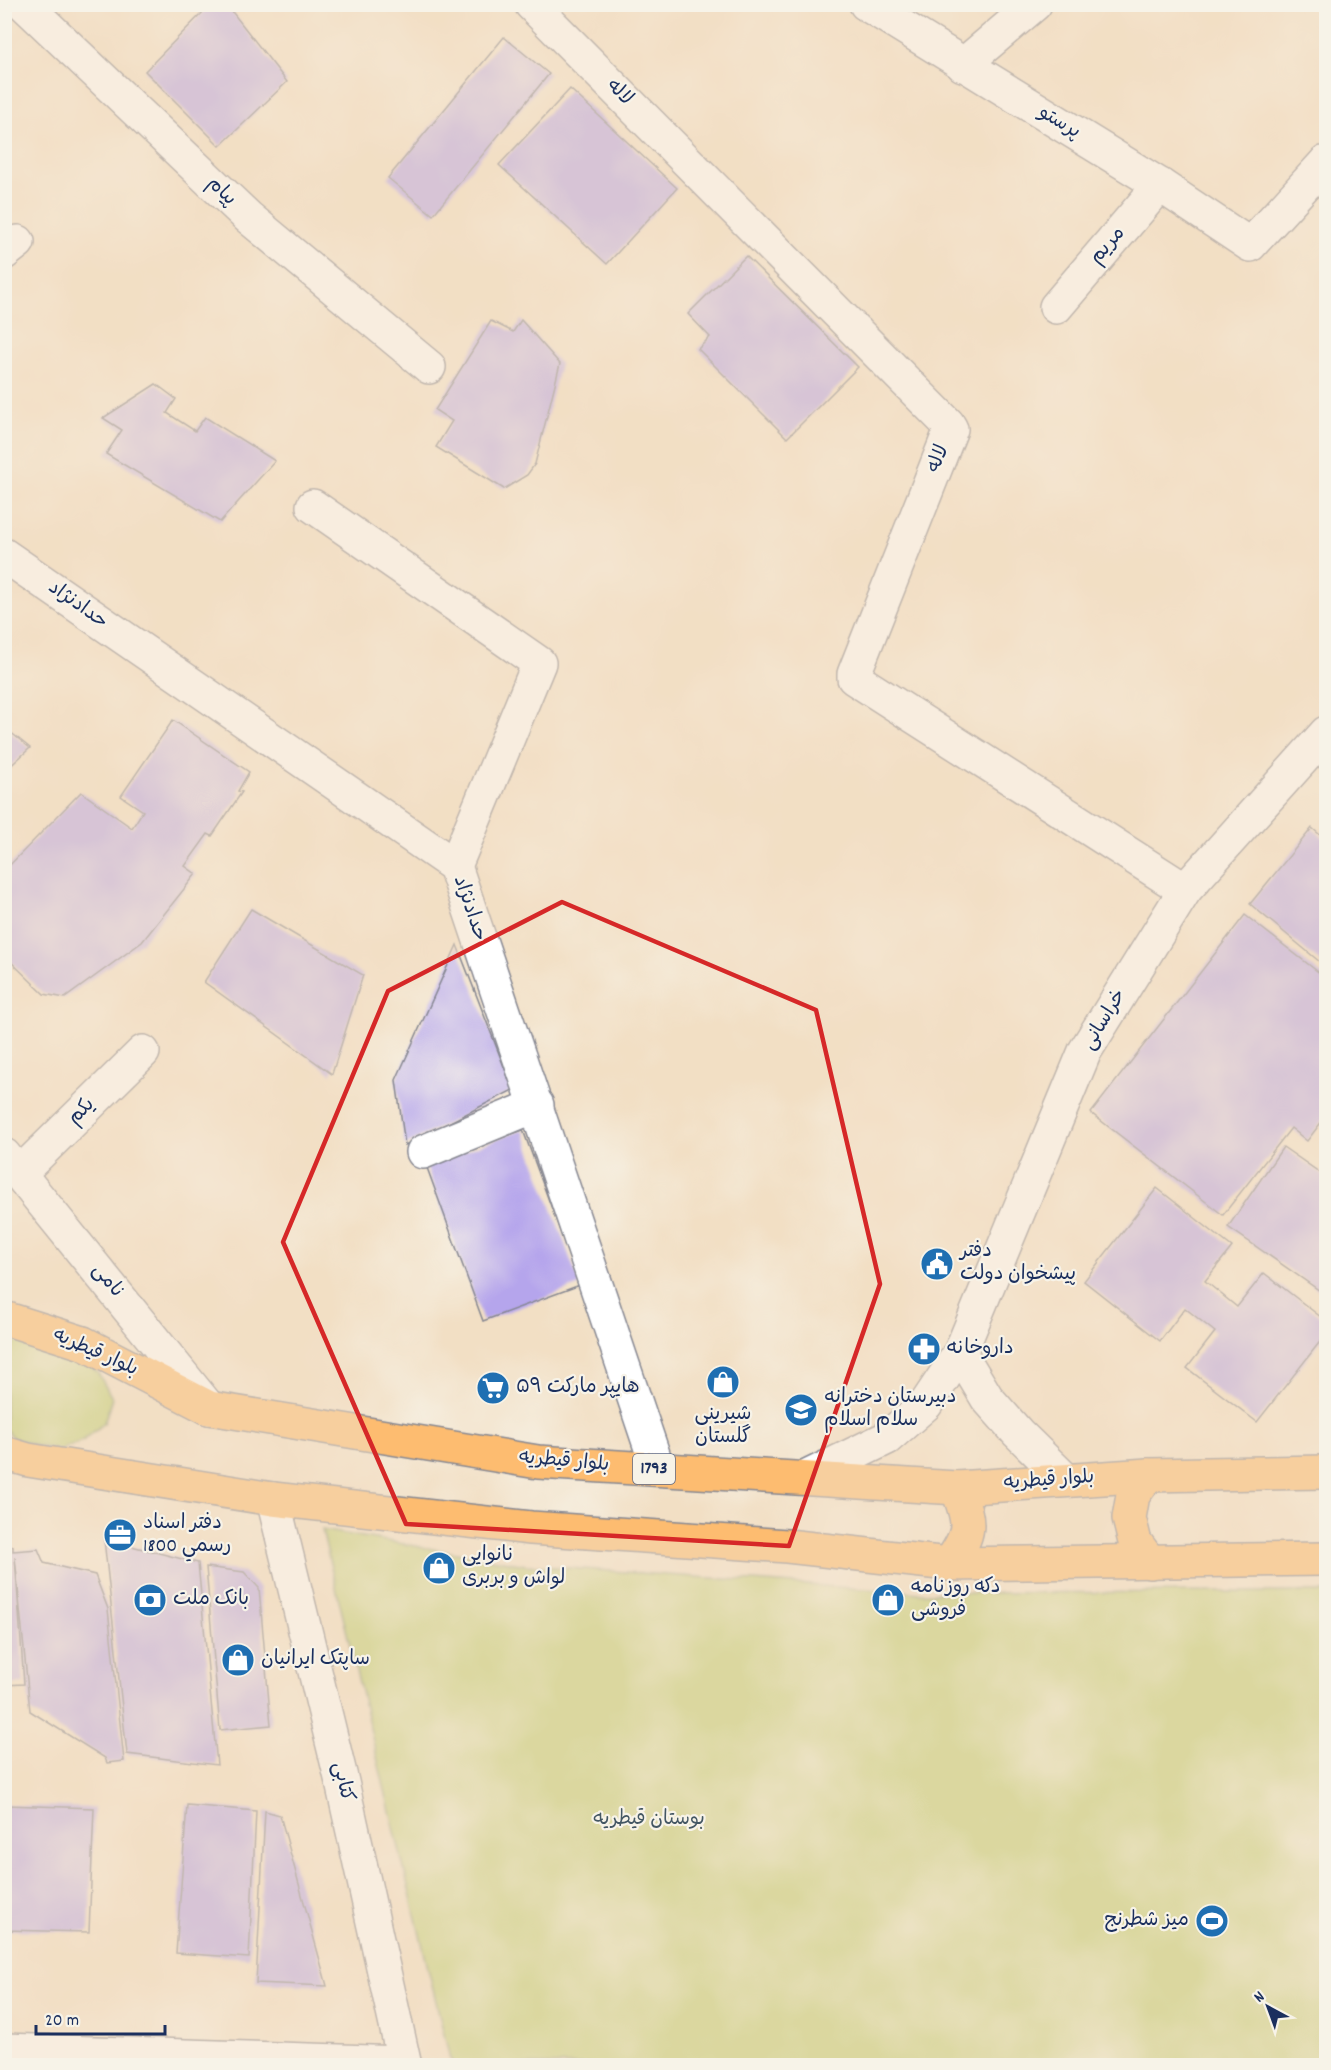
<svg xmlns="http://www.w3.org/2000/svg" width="1331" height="2070" viewBox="0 0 1331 2070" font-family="Dekko,'Playpen Sans Arabic',sans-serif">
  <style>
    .green { fill: #becf72; stroke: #6c7f68; stroke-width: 1.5 }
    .building { fill: #b5a5ec }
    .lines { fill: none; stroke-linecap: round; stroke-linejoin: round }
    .minor-casing { stroke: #868791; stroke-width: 36 }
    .primary-casing { stroke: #868791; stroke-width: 36 }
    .minor { stroke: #fff; stroke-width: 33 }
    .primary { stroke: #fdbc6f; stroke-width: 33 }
    .marked { fill: none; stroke: #d62828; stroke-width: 4.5; stroke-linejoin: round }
    .labels { text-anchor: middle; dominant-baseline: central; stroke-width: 4.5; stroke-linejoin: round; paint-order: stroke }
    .shield { fill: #f7f3e8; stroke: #5d6a87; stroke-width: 1.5 }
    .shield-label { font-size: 18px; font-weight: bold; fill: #1b2f5e }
    .street-label { font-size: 20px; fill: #1b2f5e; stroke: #f7f3e8 }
    .poi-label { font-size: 20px; fill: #1b2f5e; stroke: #f7f3e8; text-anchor: start }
    .park-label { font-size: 20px; fill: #445763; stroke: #f7f3e8 }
  </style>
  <rect width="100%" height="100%" fill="#f7f3e8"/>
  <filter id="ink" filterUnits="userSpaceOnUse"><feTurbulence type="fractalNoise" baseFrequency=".0167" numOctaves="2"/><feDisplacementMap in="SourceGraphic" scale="12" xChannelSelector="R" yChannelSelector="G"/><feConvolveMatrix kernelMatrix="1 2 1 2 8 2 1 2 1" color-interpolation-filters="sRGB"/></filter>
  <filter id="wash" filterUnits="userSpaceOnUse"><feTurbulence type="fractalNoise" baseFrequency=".008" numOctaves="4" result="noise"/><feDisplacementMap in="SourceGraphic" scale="24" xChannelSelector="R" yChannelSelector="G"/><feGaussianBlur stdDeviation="1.35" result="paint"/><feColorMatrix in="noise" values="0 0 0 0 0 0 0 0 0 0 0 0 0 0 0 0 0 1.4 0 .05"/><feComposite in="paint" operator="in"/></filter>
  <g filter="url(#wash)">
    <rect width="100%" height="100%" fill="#f2dfc4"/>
    <g class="green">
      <polygon points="25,1339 78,1353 98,1373 112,1398 104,1423 84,1440 60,1450 37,1446 13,1438 5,1429 4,1347"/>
      <polygon points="322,1530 526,1565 921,1593 1326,1592 1326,2065 455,2065 450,2059"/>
    </g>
    <g id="blocks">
      <g class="building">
        <polygon points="211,4 226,4 287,82 220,146 145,71"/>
        <polygon points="504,37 549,74 433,215 388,178"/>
        <polygon points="570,89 677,188 607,264 499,165"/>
        <polygon points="746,256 858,367 787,438 698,349 710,337 688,314"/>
        <polygon points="521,320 560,364 535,464 527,475 504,489 436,447 452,421 435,410 491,321 513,332"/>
        <polygon points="156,384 176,399 167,413 195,431 205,417 275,461 220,522 106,454 122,430 103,418"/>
        <polygon points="173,720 249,772 238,791 242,792 212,836 208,834 185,866 196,874 142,942 65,998 44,994 4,955 4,871 81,792 132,828 143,811 121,796"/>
        <polygon points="4,727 30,748 4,772"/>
        <polygon points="1312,828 1326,840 1326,967 1250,904"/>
        <polygon points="251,909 363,975 332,1074 204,982"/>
        <polygon points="1245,915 1326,978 1326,1116 1307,1141 1291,1128 1223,1215 1091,1113"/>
        <polygon points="457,945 513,1090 405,1145 396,1080"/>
        <polygon points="523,1130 580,1285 483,1321 426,1165"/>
        <polygon points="1283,1147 1326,1177 1326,1295 1228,1227"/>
        <polygon points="1157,1188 1232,1247 1205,1281 1237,1307 1264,1273 1326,1321 1326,1334 1257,1422 1187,1368 1215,1332 1185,1308 1160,1341 1084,1281"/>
        <polygon points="104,1539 198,1563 217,1765 127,1754"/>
        <polygon points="13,1546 13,1551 38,1549 44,1563 95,1575 108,1609 124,1761 107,1763 105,1758 30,1711 15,1557 24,1684 4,1685 4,1547"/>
        <polygon points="206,1567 244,1572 259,1588 271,1725 220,1730"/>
        <polygon points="6,1805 94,1808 89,1932 4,1930"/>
        <polygon points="187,1805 256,1811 249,1958 176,1953"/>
        <polygon points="265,1811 280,1815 327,1986 256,1983"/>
      </g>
    </g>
  </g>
  <g filter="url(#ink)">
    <use href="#blocks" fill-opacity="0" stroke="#868791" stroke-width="1.5"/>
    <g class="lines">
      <g class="minor-casing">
        <g id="minor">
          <polyline points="24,4 248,217 429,367"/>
          <polyline points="531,4 948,424 951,429 854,674 854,678 1185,890"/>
          <polyline points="866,4 1160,185 1250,245 1326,162"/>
          <polyline points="963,65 1035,4"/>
          <polyline points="4,253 18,242"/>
          <polyline points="1056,307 1160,185"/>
          <polyline points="313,506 539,663 455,866"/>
          <polyline points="4,555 455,866 658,1469"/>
          <polyline points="423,1152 537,1105"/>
          <polyline points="4,1155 209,1408"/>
          <polyline points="21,1172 143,1052"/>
          <polyline points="960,1353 987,1398 1018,1433 1066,1480"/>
          <polyline points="805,1478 887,1438 926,1404 960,1353 1085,1051 1185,890 1326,733"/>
          <polyline points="273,1499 342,1782 405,2066"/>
          <polyline points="4,2050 403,2063"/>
        </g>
      </g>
      <g class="primary-casing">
        <g id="primary">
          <polyline points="4,1318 83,1343 209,1408 538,1462 957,1488 1148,1475 1326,1472"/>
          <polyline points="4,1453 28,1460 273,1499 531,1528 787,1546 949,1564 1326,1559"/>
          <polyline points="1148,1475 1133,1495 1129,1518 1135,1542 1150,1562"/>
          <path d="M949 1564C972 1532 971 1524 957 1488"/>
        </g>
      </g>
      <use href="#minor" class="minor"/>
      <use href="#primary" class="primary"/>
    </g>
  </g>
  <path d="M0 0H1331V2070H0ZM562 902 816 1010 880 1284 789 1546 406 1524 283 1242 388 991Z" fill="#f2dfc4" fill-opacity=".55" fill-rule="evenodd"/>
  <path class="marked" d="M562 902 816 1010 880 1284 789 1546 406 1524 283 1242 388 991Z"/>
  <defs>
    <g id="civic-disc" transform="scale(1.725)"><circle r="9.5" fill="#1f6fb2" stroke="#f7f3e8"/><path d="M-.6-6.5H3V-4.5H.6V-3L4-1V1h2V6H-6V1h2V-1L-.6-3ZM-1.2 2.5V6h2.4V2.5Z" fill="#fff"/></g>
    <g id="pharmacy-disc" transform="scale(1.725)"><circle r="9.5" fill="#1f6fb2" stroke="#f7f3e8"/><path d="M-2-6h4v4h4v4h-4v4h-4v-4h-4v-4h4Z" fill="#fff"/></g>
    <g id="shop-disc" transform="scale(1.725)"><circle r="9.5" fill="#1f6fb2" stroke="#f7f3e8"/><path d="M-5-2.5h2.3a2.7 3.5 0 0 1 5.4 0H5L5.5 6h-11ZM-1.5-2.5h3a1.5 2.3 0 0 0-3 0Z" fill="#fff"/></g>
    <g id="supermarket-disc" transform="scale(1.725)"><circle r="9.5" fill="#1f6fb2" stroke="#f7f3e8"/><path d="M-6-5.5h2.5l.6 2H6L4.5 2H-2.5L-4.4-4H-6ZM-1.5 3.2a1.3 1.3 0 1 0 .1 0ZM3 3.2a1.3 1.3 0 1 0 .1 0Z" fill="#fff"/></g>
    <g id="school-disc" transform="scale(1.725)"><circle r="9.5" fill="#1f6fb2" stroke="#f7f3e8"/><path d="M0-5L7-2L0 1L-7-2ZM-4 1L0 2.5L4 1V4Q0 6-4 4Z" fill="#fff"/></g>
    <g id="office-disc" transform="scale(1.725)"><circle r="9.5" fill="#1f6fb2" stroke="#f7f3e8"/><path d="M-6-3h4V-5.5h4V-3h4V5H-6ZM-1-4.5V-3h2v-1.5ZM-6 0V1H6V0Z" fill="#fff"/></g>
    <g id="bank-disc" transform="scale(1.725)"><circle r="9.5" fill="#1f6fb2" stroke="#f7f3e8"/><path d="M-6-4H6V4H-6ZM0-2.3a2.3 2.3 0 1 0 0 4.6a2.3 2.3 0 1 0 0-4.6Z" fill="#fff"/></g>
    <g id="stadium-disc" transform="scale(1.725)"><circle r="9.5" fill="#1f6fb2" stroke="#f7f3e8"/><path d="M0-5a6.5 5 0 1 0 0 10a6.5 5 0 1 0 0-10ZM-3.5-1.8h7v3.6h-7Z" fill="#fff"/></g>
  </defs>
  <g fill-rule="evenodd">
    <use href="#civic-disc" x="937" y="1264"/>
    <use href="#pharmacy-disc" x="924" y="1349"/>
    <use href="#shop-disc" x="723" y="1382"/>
    <use href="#supermarket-disc" x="493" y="1388"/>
    <use href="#school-disc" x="801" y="1410"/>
    <use href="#office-disc" x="120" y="1535"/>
    <use href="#shop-disc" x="439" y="1568"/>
    <use href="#bank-disc" x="150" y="1600"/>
    <use href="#shop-disc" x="888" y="1600"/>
    <use href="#shop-disc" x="238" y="1660"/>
    <use href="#stadium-disc" x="1212" y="1921"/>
  </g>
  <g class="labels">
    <rect class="shield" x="633" y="1454" width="42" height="30" rx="4.5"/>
    <g class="shield-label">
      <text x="654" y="1469">1793</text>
    </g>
    <g class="street-label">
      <text transform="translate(619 93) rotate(45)">لاله</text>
      <text transform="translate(1059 123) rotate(31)">پرستو</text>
      <text transform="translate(221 192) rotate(44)">پیام</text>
      <text transform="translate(1108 246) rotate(-49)">مریم</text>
      <text transform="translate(939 459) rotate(-68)">لاله</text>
      <text transform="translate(77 605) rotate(35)">حدادنژاد</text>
      <text transform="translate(469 908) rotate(71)">حدادنژاد</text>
      <text transform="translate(1105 1020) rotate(-59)">خراسانی</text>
      <text transform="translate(82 1112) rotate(-44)">یکم</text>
      <text transform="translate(107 1281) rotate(51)">نامی</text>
      <text transform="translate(95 1353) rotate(24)">بلوار قیطریه</text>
      <text transform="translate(564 1462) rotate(5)">بلوار قیطریه</text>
      <text transform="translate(1049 1481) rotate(-4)">بلوار قیطریه</text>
      <text transform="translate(342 1782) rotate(77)">کتابی</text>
    </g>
    <g class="poi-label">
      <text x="960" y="1252">دفتر<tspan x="960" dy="23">پیشخوان دولت</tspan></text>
      <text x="947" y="1349">داروخانه</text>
      <text x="516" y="1388">هایپر مارکت ۵۹</text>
      <text x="824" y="1398">دبیرستان دخترانه<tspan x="824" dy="23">سلام اسلام</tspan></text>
      <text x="723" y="1415" text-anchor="middle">شیرینی<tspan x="723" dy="23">گلستان</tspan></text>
      <text x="143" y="1524">دفتر اسناد<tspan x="143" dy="23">رسمي 1800</tspan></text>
      <text x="462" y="1556">نانوایی<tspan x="462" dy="23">لواش و بربری</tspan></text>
      <text x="911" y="1588">دکه روزنامه<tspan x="911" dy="23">فروشی</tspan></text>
      <text x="173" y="1600">بانک ملت</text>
      <text x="261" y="1660">ساپتک ایرانیان</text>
      <text x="1189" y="1921" text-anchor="end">میز شطرنج</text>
    </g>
    <g class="park-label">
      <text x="649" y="1820">بوستان قیطریه</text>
    </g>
  </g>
  <rect width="1331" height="2070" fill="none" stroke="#f7f3e8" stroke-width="24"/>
  <g transform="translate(1268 2007) rotate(319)" stroke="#f7f3e8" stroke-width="4.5" paint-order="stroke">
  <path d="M0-4.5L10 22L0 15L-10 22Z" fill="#1b2f5e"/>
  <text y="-9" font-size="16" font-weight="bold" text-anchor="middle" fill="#1b2f5e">N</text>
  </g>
  <path d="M36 2025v9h129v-9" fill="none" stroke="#1b2f5e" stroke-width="3"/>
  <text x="45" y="2025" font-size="18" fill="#1b2f5e" stroke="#f7f3e8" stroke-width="4.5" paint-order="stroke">20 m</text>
</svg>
